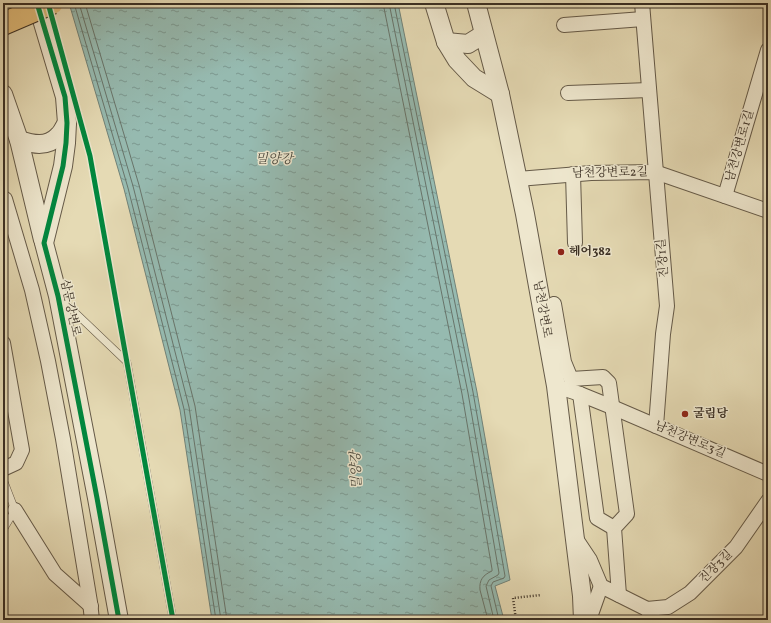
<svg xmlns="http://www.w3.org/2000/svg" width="771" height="623" viewBox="0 0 771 623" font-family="Vollkorn,'Noto Serif KR',serif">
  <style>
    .water { fill: url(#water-ripples); stroke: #718278 }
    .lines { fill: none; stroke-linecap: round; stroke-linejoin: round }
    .shore { stroke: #68746a; stroke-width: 1 }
    .service-casing { stroke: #655a48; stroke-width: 8 }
    .minor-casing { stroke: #655a48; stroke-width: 16 }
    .tertiary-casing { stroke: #655a48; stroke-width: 20 }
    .path { stroke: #3a2f24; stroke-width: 2.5; stroke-dasharray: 1 2; stroke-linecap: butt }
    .service { stroke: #eee7ce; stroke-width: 7 }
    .minor { stroke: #eee7ce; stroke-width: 14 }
    .tertiary { stroke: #eee7ce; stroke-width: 18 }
    .primary-bridge-casing { stroke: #3a2f24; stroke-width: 24; stroke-linecap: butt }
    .primary-bridge { stroke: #e2bd7a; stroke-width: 22 }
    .cycleway-casing { stroke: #eee7ce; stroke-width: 8 }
    .cycleway { stroke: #00873e; stroke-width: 5 }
    .poi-dot { fill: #8f2418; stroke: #eee7ce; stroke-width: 1.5 }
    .labels { text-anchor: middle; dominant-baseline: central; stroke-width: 3; stroke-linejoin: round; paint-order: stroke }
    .street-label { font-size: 12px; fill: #3a2f24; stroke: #eee7ce }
    .poi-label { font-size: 12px; font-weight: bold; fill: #3a2f24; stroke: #eee7ce; text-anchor: start }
    .water-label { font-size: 13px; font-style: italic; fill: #4c4b40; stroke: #eee7ce }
  </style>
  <defs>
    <pattern id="water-ripples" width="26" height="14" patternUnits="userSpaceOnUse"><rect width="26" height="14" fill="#96bab0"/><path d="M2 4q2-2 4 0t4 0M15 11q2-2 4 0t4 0" fill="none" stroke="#7b988f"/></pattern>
  </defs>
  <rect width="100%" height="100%" fill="#e5dab4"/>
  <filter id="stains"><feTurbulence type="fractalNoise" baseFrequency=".005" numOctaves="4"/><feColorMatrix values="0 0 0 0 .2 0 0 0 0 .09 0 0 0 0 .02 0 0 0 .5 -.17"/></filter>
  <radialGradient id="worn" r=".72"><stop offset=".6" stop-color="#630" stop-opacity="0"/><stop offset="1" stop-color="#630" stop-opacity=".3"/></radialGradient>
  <polygon class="water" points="69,3 398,3 477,392 510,580 495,586 504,620 212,620 180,410 124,189"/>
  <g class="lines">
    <g class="shore">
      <polyline points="74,3 128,188 184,409 216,620"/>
      <polyline points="79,3 133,186 189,407 221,620"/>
      <polyline points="85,3 139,185 195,406 227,620"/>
      <path d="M383 3 462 394 492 569V571C483 575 479 580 480 590L488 620"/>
      <polyline points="389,3 468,393 499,573 498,575 489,580 486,586 494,620"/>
      <polyline points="394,3 473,392 505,576 504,578 493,582 491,586 499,620"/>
    </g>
    <g class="service-casing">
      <g id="service">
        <polyline points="63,301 127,362 173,620"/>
        <polyline points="3,479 15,510 3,530"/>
      </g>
    </g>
    <g class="minor-casing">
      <g id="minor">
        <polyline points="642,3 667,306 663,334 656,426"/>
        <polyline points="564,25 643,19"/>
        <polyline points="568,93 649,90"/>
        <polyline points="573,174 575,243"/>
        <polyline points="518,179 591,173 655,172 768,211"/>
        <polyline points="725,196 768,50"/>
        <polyline points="5,199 32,290 48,361 63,439 90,602 92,620"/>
        <polyline points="554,304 564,362 571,379 603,377 609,383 627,514 614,528 619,595"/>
        <polyline points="3,343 22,450 16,463 3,469"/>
        <polyline points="556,386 580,394 612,407 768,474"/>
        <polyline points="580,394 597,518 614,528"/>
        <polyline points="15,510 55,574 91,606"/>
        <polyline points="576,539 590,560 601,586 647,609 653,620"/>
        <polyline points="647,609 668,607 690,593 736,547 768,501"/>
        <polyline points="589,620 601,586"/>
      </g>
    </g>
    <g class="tertiary-casing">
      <g id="tertiary">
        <polyline points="37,3 65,97 67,123 66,143 63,166 44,243 58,296 97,498 119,620"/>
        <polyline points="434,3 446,42 457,60 474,78 500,94"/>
        <polyline points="476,3 500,94 525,214 556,386 582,596 583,620"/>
        <polyline points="446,42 468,44 484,34"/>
        <polyline points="3,94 19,140 43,240"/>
        <path d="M19 140C32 144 47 148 58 136 62 133 64 127 67 123"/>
      </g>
    </g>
    <g class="path">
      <polyline points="83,133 90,156 123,344"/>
      <polyline points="516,620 513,598 541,595"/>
    </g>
    <use href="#service" class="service"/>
    <use href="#minor" class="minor"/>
    <use href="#tertiary" class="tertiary"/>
    <g class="primary-bridge-casing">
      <polyline id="primary-bridge" points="3,24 52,3"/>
    </g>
    <use href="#primary-bridge" class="primary-bridge"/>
    <g class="cycleway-casing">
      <g id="cycleway">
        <polyline points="37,3 65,97 67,123 66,143 63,166 44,243 58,296 97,498 119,620"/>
        <polyline points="48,3 90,156 173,620"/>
      </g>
    </g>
    <use href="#cycleway" class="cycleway"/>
  </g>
  <g class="poi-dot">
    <circle cx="561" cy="252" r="4"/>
    <circle cx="685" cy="414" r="4"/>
  </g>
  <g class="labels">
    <g class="street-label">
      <text transform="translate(740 146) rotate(-74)">남천강변로1길</text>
      <text transform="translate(610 173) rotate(-1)">남천강변로2길</text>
      <text transform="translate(663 258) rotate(-95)">진장1길</text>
      <text transform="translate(70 308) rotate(78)">삼문강변로</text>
      <text transform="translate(542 309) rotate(80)">남천강변로</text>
      <text transform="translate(690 440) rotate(23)">남천강변로3길</text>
      <text transform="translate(716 567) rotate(-45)">진장3길</text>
    </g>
    <g class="poi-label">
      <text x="569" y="252">헤어382</text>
      <text x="693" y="414">굴림당</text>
    </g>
    <g class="water-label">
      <text x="274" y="160">밀양강</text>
      <text transform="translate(357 470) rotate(-92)">밀양강</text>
    </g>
  </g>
  <rect width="771" height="623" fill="none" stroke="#e5dab4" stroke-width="16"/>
  <rect x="4" y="4" width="763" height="615" fill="none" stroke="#3a2f24" stroke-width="2"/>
  <rect x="8" y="8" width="755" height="607" fill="none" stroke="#3a2f24"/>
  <rect width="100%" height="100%" filter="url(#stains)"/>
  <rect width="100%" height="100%" fill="url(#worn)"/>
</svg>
